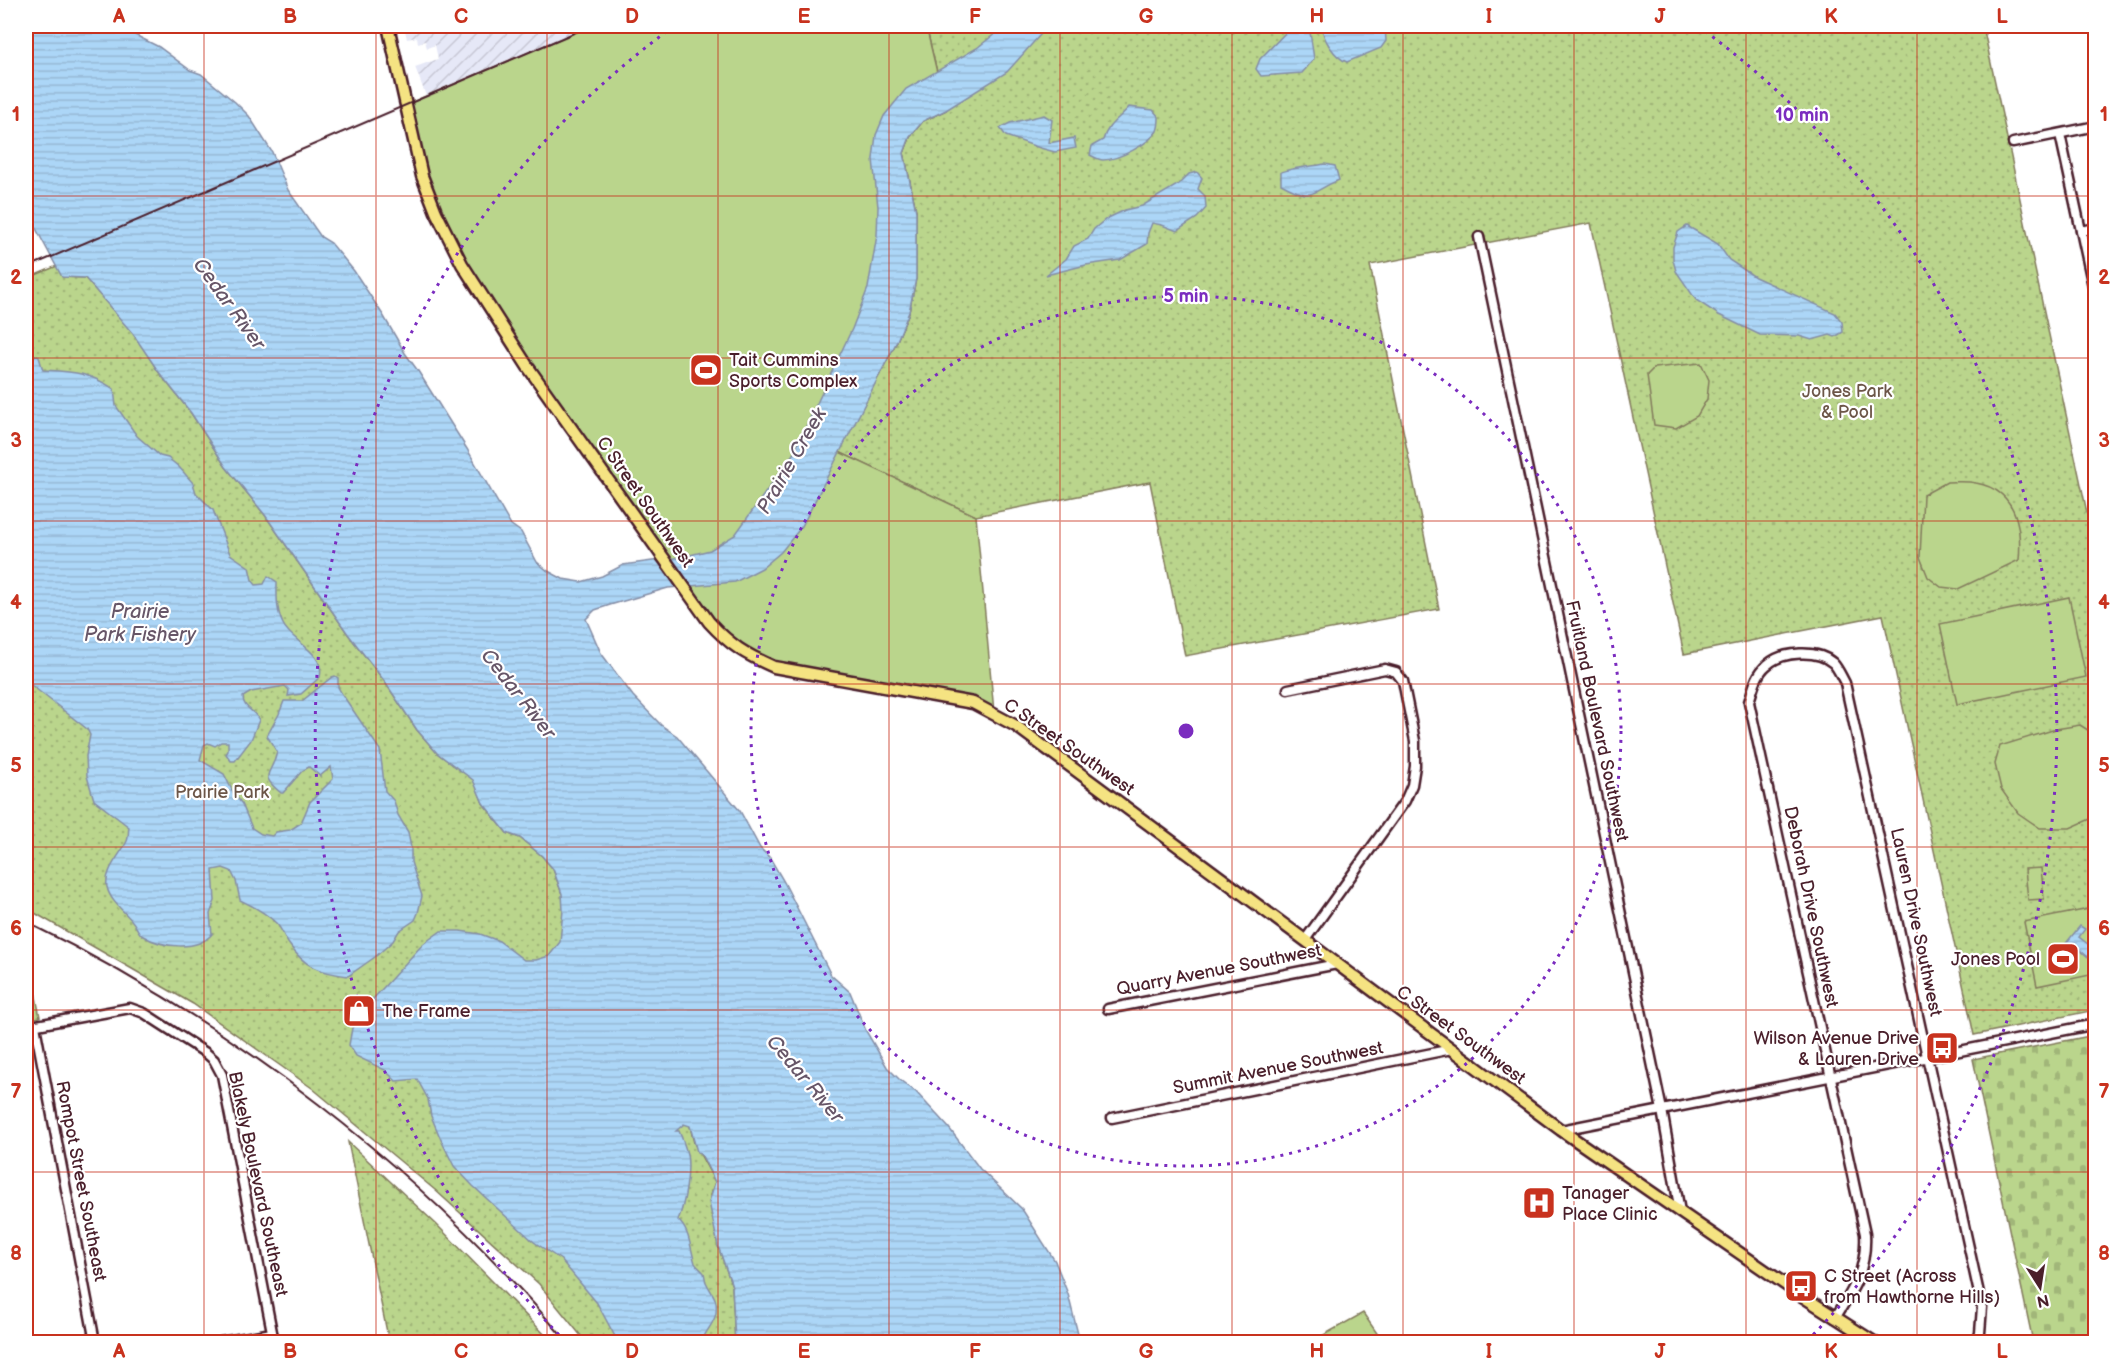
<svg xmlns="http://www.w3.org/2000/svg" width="2121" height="1368" viewBox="0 0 2121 1368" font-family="'Balsamiq Sans',sans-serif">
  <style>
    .industrial { fill: url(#industrial-furrows) }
    .grass { fill: url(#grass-dots); stroke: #827a5c; stroke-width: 1.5 }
    .cemetery { fill: url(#cemetery-stones); stroke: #827a5c; stroke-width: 1.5 }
    .pitch { fill: #bad58c; stroke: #827a5c; stroke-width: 1.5 }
    .water { fill: url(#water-rules); stroke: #858da5; stroke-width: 1.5 }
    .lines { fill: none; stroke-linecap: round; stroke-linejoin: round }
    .minor-casing { stroke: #4a1f2b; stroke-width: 13 }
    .major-casing { stroke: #4a1f2b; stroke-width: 15 }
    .minor { stroke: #fff; stroke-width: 8 }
    .major { stroke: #f5e382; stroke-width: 10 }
    .rail { stroke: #4a1f2b; stroke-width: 2 }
    .grid { fill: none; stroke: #c8321e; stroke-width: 1.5; stroke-opacity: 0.55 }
    .ring { fill: none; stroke: #7b2cbf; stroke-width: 3; stroke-dasharray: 3 6 }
    .labels { text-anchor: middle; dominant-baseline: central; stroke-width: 4.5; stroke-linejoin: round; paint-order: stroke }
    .poi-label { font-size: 18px; fill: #4a1f2b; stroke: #fff; text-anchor: start }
    .park-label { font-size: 18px; fill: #6c5648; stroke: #fff }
    .street-label { font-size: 18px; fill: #4a1f2b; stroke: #fff }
    .water-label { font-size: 20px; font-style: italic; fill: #675668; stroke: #fff }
    .centre { fill: #7b2cbf; stroke: #fff; stroke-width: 3 }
    .ring-label { font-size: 18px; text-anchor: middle; font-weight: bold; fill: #7b2cbf; stroke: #fff; stroke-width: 4.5; stroke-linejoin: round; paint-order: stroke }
    .neatline { fill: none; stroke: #c8321e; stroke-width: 2 }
    .grid-label { font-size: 20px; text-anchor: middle; font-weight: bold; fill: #c8321e }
  </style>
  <defs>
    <pattern id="industrial-furrows" width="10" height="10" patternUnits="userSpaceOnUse" patternTransform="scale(1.5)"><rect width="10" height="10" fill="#e6e8f7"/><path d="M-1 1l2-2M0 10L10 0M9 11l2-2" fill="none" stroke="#c7c7d4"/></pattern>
    <pattern id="grass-dots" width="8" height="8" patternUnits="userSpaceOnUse" patternTransform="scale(1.5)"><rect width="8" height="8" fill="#bad58c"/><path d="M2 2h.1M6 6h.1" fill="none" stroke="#a1b679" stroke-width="1.8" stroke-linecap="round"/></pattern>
    <pattern id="cemetery-stones" width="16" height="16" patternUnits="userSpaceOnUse" patternTransform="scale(1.5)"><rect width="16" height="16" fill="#bad58c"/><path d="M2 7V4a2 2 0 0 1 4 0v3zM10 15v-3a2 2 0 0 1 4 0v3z" fill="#a1b679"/></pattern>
    <pattern id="water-rules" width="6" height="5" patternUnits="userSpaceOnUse" patternTransform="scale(1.5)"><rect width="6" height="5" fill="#acd6f7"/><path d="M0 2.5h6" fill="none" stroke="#96b7d4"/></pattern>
  </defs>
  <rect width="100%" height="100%" fill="#fff"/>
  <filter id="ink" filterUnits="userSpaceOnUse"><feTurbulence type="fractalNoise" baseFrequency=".0167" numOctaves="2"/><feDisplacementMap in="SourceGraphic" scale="12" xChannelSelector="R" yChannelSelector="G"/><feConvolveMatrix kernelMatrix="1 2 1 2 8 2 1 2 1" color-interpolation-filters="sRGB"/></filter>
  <g filter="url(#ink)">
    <polygon class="industrial" points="404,26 589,26 426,96 415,67 438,59 435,45 427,48 425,41 418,43 417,37 407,39"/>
    <g class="grass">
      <polygon points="926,26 1983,26 2095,550 2095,1010 1974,1035 1883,615 1684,654 1591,223 1370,265 1439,609 1185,656 1150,482 976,516 839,452 896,343 909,312 916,211 904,153 910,137 923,121 946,110"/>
      <polygon points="57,266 63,277 85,278 134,334 158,371 191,413 226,467 265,515 348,634 385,682 417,730 437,753 474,780 483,803 507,833 520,838 542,856 553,869 562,894 690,1126 694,1143 715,1182 710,1195 718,1246 732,1286 735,1342 586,1342 539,1284 435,1190 312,1088 193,1004 26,908 26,279"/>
      <polygon points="26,946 40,1017 26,1020"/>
      <polygon points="348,1142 436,1224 552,1342 389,1342"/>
    </g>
    <polygon class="cemetery" points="2095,1035 2095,1342 2033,1342 1973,1059"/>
    <g class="pitch">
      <polygon points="590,26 926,26 946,110 923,121 910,137 904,153 916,211 916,279 909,312 896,343 839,452 976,516 994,712 774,667 726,641 528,367 446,233 405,105"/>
      <polygon points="1701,363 1709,380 1707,399 1697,416 1676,428 1654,425 1647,375 1654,368"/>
      <path d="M1947 482C1957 482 1967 481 1976 483 2016 490 2022 526 2019 560L1958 589 1941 587 1928 577 1920 557 1923 495Z"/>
      <polygon points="2069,597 2086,677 1957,704 1940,624"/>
      <polygon points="2080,725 2091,732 2095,748 2095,817 2070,828 2040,828 2018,813 2001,789 1995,764 2000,746 2056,729"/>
      <polygon points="2041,868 2044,899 2028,900 2025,869"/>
      <polygon points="2094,908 2095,974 2037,986 2024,922"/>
      <polygon points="1363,1313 1383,1342 1311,1342"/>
    </g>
    <g class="water">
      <path d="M26 26H109L129 32 159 47 190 70 201 74 235 102 249 116 272 152 288 190 321 237 331 243 354 271 383 315 405 353 418 371 467 449 510 524 521 532 537 562 548 571 563 579 581 582 602 576 623 565 682 557 710 550 735 535 793 454 852 329 868 288 877 235 878 207 873 159 876 135 884 116 906 89 977 48 1005 26H1048L1007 72 946 110 923 121 910 137 904 153 916 211V279L909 312 896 343 802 526 781 552 762 568 735 582 668 588 610 605 595 610 586 619 601 653 633 696 661 725 677 736 740 811 760 848 770 858 784 882 831 975 850 992 866 1031 887 1067 900 1080 916 1092 949 1128 980 1169 1022 1209 1055 1261 1068 1294 1080 1342H735L732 1286 718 1246 709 1202 715 1182 702 1156 697 1152 690 1126 684 1124 676 1131H679C682 1138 685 1146 687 1154 690 1171 685 1204 678 1220 690 1231 690 1247 695 1263 697 1267 701 1269 704 1273 705 1276 705 1280 706 1282 712 1295 718 1297 716 1313 714 1325 704 1332 702 1342H618L597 1303 561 1260 534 1242 473 1186 454 1166 442 1142 431 1116 428 1099 417 1079 396 1081 385 1070 356 1056 349 1045 352 1028 363 1010 423 944 441 931H460L480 934 499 941 524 960H536L549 956 560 942 563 910 562 894 553 869 542 856 520 838 507 833 483 803 473 780 437 753 417 730 385 682 348 634 265 515 226 467 191 413 158 371 133 334 85 278 62 277 26 210Z"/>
      <path d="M1322 26H1385L1386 41 1381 48 1347 62C1335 58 1322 38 1322 26Z"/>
      <polygon points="1304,28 1310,32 1314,59 1302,73 1261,76 1256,69 1260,59 1289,29"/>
      <path d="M1129 107 1153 110 1159 117C1159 122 1159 126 1157 131 1149 144 1118 160 1103 160 1099 160 1094 157 1090 155L1092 146 1103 140C1108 123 1118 120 1129 107Z"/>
      <polygon points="1044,115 1052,120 1049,143 1074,138 1076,148 1055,152 1040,148 1006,136 1000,128 1010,123"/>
      <path d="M1325 164 1335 166 1339 180C1308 192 1316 203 1281 184V172C1295 167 1310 167 1325 164Z"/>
      <polygon points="1197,172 1202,178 1198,189 1205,196 1206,208 1197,218 1177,231 1162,225 1152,223 1148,233 1147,244 1120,260 1086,265 1046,275 1066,259 1074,246 1088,239 1094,229 1106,219 1125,210 1142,206 1179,184 1189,174"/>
      <polygon points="1687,226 1718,244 1729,260 1755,277 1835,313 1842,322 1843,332 1835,337 1830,335 1812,340 1799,336 1760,335 1719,315 1696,300 1676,271 1673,260 1673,247 1678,232"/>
      <path d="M26 351 39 357 43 370C74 372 88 372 114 389L116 406 137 436 160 456 168 458 179 467 193 483 196 493 213 510 230 554 249 567 252 580 256 585 264 584 268 576 277 582C277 597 276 610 283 624 291 642 326 652 320 677L301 694 288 696 289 690 285 686 251 692 243 697C243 709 255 710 259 720L251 740 235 761H231L226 754 228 751V742H221L215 746 208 743 204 745 200 760 224 774 234 794 242 804 252 828 261 834 272 836 276 832 290 830 301 823 310 802 333 779 331 767 320 776 309 767 302 771 283 793H281C257 773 272 776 277 752L267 736 279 714 284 701H302L332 677 335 676 338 678V687L342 694 380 750 385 791 394 801 398 815 408 832 411 848V862L422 896 418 913 415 920 399 931 393 941 375 957 348 976C319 972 305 968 288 943 284 937 282 929 276 923 266 913 253 906 240 900L236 881 231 871 223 868 213 870 215 901 210 914 212 934C197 952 161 947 143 936 138 933 136 925 132 921 124 911 110 901 107 887 104 870 122 853 127 841 129 837 128 831 129 827L94 800 87 776 86 756 90 735 87 729 26 681Z"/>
      <path d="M2080 926 2085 929 2079 937 2094 949 2088 957 2073 944 2070 947 2071 960 2067 964H2060C2055 960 2054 956 2056 950L2063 947Z"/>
    </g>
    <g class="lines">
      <g class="minor-casing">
        <g id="minor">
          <polyline points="2060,134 2096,300"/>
          <polyline points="2013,143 2096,126"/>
          <polyline points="2081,231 2096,228"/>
          <polyline points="1479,237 1662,1110 1680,1212"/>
          <polyline points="1288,689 1385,669 1396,672 1403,681 1415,741 1415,766 1412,785 1405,801 1305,940"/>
          <polyline points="1108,1009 1337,964"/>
          <polyline points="35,1026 95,1342"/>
          <polyline points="26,1027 130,1008 144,1013 206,1053 214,1060 222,1075 274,1342"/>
          <polyline points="1112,1118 1452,1049"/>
          <polyline points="1561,1130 2096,1024"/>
          <path d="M1835 1318C1853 1290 1867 1270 1865 1234L1749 702C1753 689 1756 674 1767 665 1782 651 1818 649 1833 663 1838 668 1841 676 1845 683L1982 1307 1980 1333 1977 1342"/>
          <polyline points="221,1342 272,1333"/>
        </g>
      </g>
      <g class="major-casing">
        <path id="major" d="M388 26 422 176 436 212 462 264 528 367 709 622C731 646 745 654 774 667L973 703 1016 726 1561 1130 1802 1296 1874 1342"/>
      </g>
      <use href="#minor" class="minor"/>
      <use href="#major" class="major"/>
      <g class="rail">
        <polyline points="26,268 590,26"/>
        <path d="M26 922C232 1022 420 1168 567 1342"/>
      </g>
    </g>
  </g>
  <path class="grid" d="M204 26V1342M376 26V1342M547 26V1342M718 26V1342M889 26V1342M1060 26V1342M1232 26V1342M1403 26V1342M1574 26V1342M1746 26V1342M1917 26V1342M26 196H2096M26 358H2096M26 521H2096M26 684H2096M26 847H2096M26 1010H2096M26 1172H2096"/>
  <g class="ring">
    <circle cx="1186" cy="731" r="435"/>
    <path d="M565 1341A871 871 0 0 1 674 26M1698 26A871 871 0 0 1 1807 1341"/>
  </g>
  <defs>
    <g id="stadium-square" transform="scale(1.725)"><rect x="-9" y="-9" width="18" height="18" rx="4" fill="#c8321e" stroke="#fff"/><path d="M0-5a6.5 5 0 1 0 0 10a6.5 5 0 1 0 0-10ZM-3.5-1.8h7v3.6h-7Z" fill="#fff"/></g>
    <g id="shop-square" transform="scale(1.725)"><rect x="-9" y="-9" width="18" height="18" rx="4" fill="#c8321e" stroke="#fff"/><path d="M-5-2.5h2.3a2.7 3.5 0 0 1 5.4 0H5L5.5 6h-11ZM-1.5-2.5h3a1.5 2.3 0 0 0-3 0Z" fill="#fff"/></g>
    <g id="bus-square" transform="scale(1.725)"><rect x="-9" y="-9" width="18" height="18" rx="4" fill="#c8321e" stroke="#fff"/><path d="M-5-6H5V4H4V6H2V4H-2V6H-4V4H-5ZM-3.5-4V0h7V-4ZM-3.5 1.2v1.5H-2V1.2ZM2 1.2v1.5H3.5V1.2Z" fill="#fff"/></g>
    <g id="hospital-square" transform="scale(1.725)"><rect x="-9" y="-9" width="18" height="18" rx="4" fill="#c8321e" stroke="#fff"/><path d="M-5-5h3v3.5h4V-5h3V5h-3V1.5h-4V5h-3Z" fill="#fff"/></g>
  </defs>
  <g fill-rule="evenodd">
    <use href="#stadium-square" x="706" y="370"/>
    <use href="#stadium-square" x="2063" y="959"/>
    <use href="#shop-square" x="359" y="1011"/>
    <use href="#bus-square" x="1942" y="1048"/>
    <use href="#hospital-square" x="1539" y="1203"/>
    <use href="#bus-square" x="1801" y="1286"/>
  </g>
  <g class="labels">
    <g class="poi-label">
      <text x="729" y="360">Tait Cummins<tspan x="729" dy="21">Sports Complex</tspan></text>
      <text x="2040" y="959" text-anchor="end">Jones Pool</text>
      <text x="382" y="1011">The Frame</text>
      <text x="1919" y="1038" text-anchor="end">Wilson Avenue Drive<tspan x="1919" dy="21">&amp; Lauren Drive</tspan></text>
      <text x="1562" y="1193">Tanager<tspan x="1562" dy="21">Place Clinic</tspan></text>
      <text x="1824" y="1276">C Street (Across<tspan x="1824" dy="21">from Hawthorne Hills)</tspan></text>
    </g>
    <g class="park-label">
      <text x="1847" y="391">Jones Park<tspan x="1847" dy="21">&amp; Pool</tspan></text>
      <text x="222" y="792">Prairie Park</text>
    </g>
    <g class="street-label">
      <text transform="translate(645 502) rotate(55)">C Street Southwest</text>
      <text transform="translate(1597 721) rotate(78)">Fruitland Boulevard Southwest</text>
      <text transform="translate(1069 747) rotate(35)">C Street Southwest</text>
      <text transform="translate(1811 907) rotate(78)">Deborah Drive Southwest</text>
      <text transform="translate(1916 922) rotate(78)">Lauren Drive Southwest</text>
      <text transform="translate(1219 970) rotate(-11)">Quarry Avenue Southwest</text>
      <text transform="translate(1461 1035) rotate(36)">C Street Southwest</text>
      <text transform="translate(1278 1068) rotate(-11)">Summit Avenue Southwest</text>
      <text transform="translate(81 1181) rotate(79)">Rompot Street Southeast</text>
      <text transform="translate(258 1184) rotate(78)">Blakely Boulevard Southeast</text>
    </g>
    <g class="water-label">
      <text transform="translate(229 304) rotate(54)">Cedar River</text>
      <text transform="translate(792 461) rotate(-60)">Prairie Creek</text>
      <text x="140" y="612">Prairie<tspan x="140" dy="23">Park Fishery</tspan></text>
      <text transform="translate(518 694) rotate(52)">Cedar River</text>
      <text transform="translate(805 1079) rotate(50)">Cedar River</text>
    </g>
  </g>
  <circle cx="1186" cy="731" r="9" class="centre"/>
  <g class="ring-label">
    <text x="1802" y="121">10 min</text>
    <text x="1186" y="302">5 min</text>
  </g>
  <rect width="2121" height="1368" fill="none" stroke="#fff" stroke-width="66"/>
  <g transform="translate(2040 1287) rotate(168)" stroke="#ffffff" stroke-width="4.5" paint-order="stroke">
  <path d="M0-4.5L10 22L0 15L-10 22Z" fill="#4a1f2b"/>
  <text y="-9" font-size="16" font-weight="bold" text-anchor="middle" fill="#4a1f2b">N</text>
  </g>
  <rect x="33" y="33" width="2055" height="1302" class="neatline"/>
  <g class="grid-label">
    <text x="119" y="23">A</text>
    <text x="290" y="23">B</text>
    <text x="461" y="23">C</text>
    <text x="632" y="23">D</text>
    <text x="804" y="23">E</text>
    <text x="975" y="23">F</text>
    <text x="1146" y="23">G</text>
    <text x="1317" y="23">H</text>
    <text x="1489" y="23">I</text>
    <text x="1660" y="23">J</text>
    <text x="1831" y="23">K</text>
    <text x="2002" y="23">L</text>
    <text x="16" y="121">1</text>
    <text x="2104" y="121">1</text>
    <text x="16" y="284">2</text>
    <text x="2104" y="284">2</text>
    <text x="16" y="447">3</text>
    <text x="2104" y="447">3</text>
    <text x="16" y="609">4</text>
    <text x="2104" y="609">4</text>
    <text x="16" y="772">5</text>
    <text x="2104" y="772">5</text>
    <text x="16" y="935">6</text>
    <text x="2104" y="935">6</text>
    <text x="16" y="1098">7</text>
    <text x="2104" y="1098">7</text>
    <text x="16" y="1260">8</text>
    <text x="2104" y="1260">8</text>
    <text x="119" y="1358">A</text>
    <text x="290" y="1358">B</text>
    <text x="461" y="1358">C</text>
    <text x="632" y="1358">D</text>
    <text x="804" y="1358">E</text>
    <text x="975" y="1358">F</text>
    <text x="1146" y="1358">G</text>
    <text x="1317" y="1358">H</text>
    <text x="1489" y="1358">I</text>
    <text x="1660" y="1358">J</text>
    <text x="1831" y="1358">K</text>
    <text x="2002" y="1358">L</text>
  </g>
</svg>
